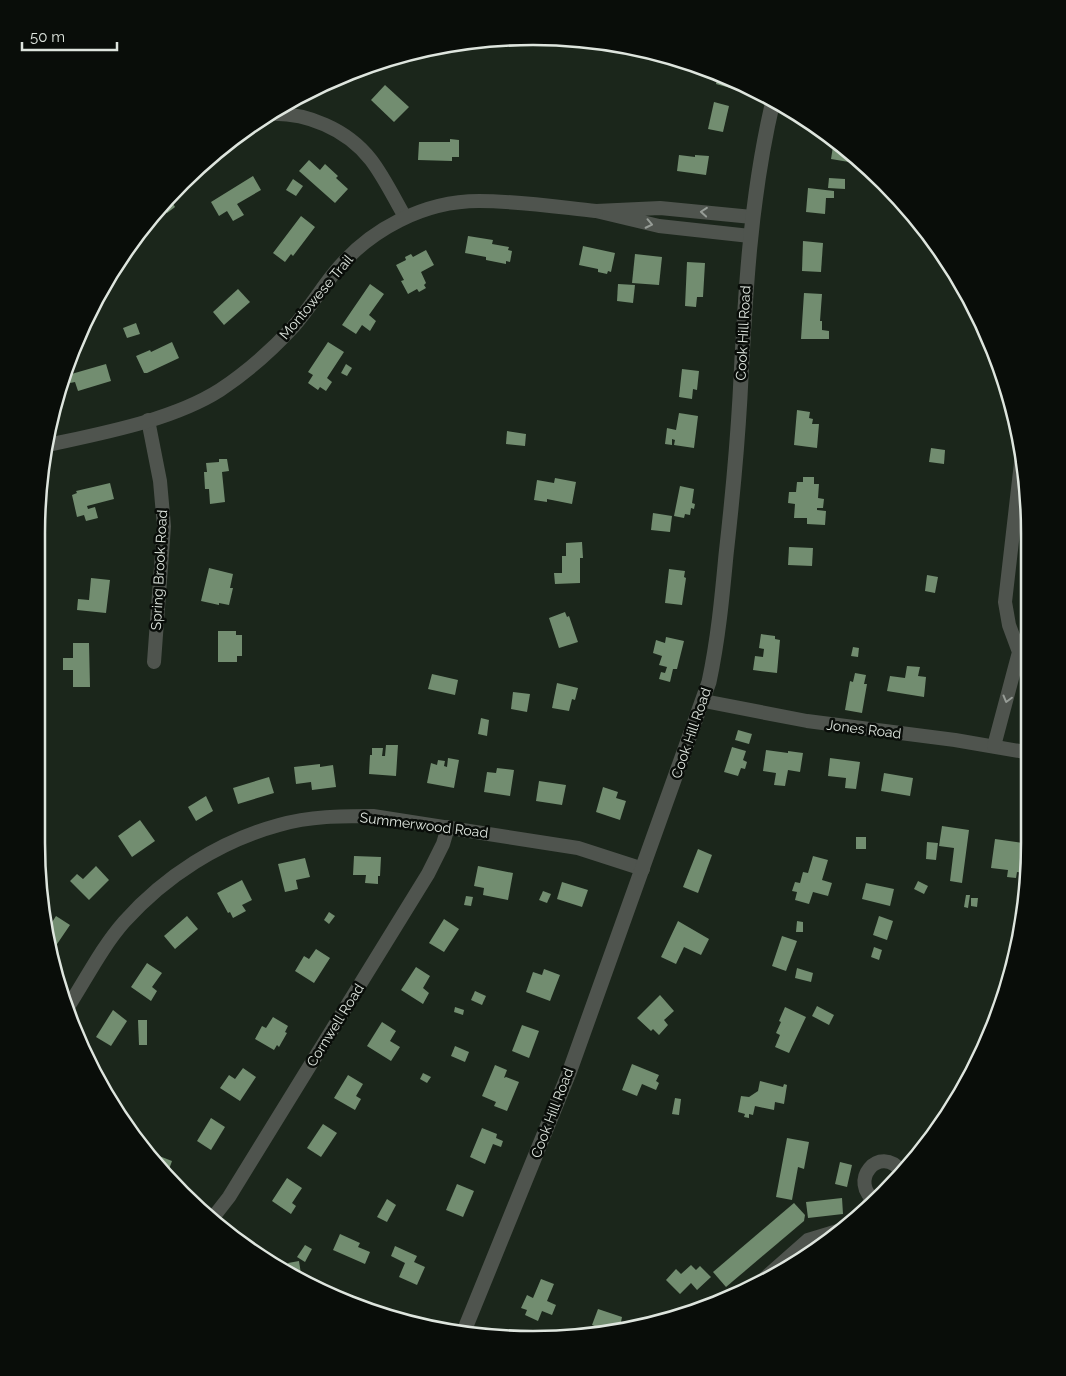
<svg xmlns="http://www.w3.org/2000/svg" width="1066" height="1376" viewBox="0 0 1066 1376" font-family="Raleway,sans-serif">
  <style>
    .building { fill: #728d70 }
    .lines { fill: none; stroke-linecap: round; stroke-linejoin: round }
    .minor { stroke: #4f544e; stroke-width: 14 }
    .tertiary { stroke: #4f544e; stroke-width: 15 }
    .oneway { stroke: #969c96 }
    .labels { text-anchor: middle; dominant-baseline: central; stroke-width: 5; stroke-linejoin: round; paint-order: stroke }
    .street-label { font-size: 14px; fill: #dee5de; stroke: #090d09 }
    .rim { fill: none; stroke: #dee5de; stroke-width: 2.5 }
  </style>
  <rect width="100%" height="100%" fill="#1b261b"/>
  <g class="building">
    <polygon points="719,73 735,81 734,89 716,84"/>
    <polygon points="385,85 409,107 394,122 371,100"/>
    <polygon points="714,102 729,106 723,132 708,129"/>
    <polygon points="450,139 459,140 459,157 452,157 452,161 418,160 419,142 450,142"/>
    <polygon points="834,140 850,154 849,162 831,159"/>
    <polygon points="679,155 695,157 695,155 709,156 706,175 677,171"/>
    <polygon points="309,160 320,170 325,164 338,176 336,178 348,189 335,203 299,171"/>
    <polygon points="253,176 261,190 237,204 244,215 233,221 227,211 219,216 211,202"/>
    <polygon points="829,178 845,179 845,189 828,188"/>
    <polygon points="293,179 303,186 296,196 286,190"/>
    <polygon points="808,188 834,191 834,198 826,198 825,214 806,212"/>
    <polygon points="171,200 175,207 167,213 163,207"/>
    <polygon points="301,216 315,227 293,256 291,254 285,262 273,253"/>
    <polygon points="468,236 493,240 492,244 509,247 508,250 512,251 510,262 506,261 506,264 486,260 486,257 465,253"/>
    <polygon points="803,241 823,243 821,272 802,271"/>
    <polygon points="583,246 615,253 611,272 608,271 607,274 598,272 598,269 579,265"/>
    <polygon points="426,250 434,265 421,272 426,283 424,285 426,288 419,292 417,289 408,294 401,281 404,280 396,265 406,260 405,257 411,254 413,257"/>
    <polygon points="635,254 662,257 659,285 632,283"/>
    <polygon points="687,262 705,263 703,297 697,297 696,307 685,306"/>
    <polygon points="370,284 384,294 369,315 376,321 370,331 362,325 356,334 342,325"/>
    <polygon points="618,284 635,285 633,303 617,301"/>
    <polygon points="238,289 250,302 224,325 213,312"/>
    <polygon points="804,293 822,294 820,321 822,321 822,330 829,331 829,339 801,339"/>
    <polygon points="136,323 140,334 127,338 123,328"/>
    <polygon points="172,342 179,358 147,373 144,373 136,356 150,350 151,352"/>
    <polygon points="328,342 344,352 327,378 332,382 326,391 320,387 318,390 308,383 313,375 308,372"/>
    <polygon points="106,364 111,381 78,391 75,382 70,383 68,375"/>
    <polygon points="346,364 352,368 347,376 341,373"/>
    <polygon points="682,369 699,371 697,390 693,389 692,399 679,397"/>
    <polygon points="797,410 810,412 809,418 813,419 812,424 819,424 817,448 794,445"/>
    <polygon points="679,413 698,416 694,448 674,445 675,440 672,439 672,445 665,444 667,428 676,430"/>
    <polygon points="507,431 526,434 525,446 506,444"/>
    <polygon points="931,448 945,450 944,464 929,462"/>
    <polygon points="219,459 227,459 229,471 222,472 225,502 210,504 209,489 205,489 204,472 207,472 206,463 219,462"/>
    <polygon points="803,477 814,477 814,484 819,484 818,498 824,499 823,508 817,508 817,510 826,511 825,525 807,524 807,518 794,518 795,504 788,503 789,492 796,492 797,482 803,482"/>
    <polygon points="555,478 576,482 572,504 547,499 547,502 534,500 537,480 554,483"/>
    <polygon points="110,483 114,499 87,506 88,509 95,507 98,518 86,521 84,515 77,517 72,495 77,493 76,491"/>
    <polygon points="680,486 694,489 692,503 695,504 694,509 691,508 690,515 685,514 684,518 674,516"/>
    <polygon points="653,513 672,516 670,532 651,530"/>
    <polygon points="582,542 583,558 580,558 580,583 555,584 554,573 562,573 562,556 566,556 566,543"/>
    <polygon points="789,547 813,548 812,566 788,565"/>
    <polygon points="209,568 233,574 230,588 233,588 229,605 219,603 219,605 201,601"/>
    <polygon points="669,569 685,571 684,577 686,578 682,605 665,603"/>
    <polygon points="927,575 938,577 935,593 925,591"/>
    <polygon points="91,578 110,580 106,613 77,610 78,599 89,600"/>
    <polygon points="565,612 567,617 569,616 578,642 559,648 549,618"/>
    <polygon points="218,631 236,631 236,635 242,635 242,656 237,656 237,662 218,662"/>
    <polygon points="761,634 775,636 775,639 780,640 777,673 753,670 755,656 763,657 764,649 759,648"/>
    <polygon points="666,637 684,641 677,669 673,669 670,682 659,679 661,672 665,673 667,667 659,665 662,656 653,653 656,640 665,643"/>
    <polygon points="73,643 89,643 90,687 73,687 73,670 63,670 63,658 73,658"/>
    <polygon points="853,647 859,648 858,657 851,656"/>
    <polygon points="907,666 920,667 918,676 926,677 924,697 887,691 890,676 905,678"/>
    <polygon points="855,673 866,675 864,684 867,684 862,713 845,710 850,681 853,682"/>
    <polygon points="432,674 458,680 455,695 428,689"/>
    <polygon points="557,683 578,688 575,700 572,699 569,711 552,708"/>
    <polygon points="513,692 530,694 527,712 511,709"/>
    <polygon points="481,718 489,720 487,736 478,734"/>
    <polygon points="738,730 752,734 749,744 735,740"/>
    <polygon points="386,745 398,745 396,776 369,774 370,755 372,755 372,748 383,748 382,756 385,756"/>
    <polygon points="732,747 746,751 743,760 747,762 745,769 741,768 738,776 724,772"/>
    <polygon points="766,750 788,753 788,751 803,753 800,772 788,770 785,786 774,785 776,773 763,771"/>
    <polygon points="448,758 459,760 454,788 427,783 431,763 437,765 438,760 445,761 444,766 447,767"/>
    <polygon points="830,758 860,762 856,789 845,788 846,778 828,776"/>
    <polygon points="320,764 320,767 333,765 336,787 312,790 311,782 296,784 294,767"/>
    <polygon points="497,768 514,770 510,796 484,792 487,772 496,773"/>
    <polygon points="884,773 913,778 910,796 881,791"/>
    <polygon points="269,777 274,793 238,804 233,788"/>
    <polygon points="539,781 566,785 562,805 536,801"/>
    <polygon points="603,787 618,792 616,798 626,801 620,820 596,812"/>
    <polygon points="206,796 213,811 196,821 188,807"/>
    <polygon points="140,820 155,841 132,857 118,836"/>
    <polygon points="942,826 969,830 962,883 950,881 954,848 939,846"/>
    <rect x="856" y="837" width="10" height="12"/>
    <polygon points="995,839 1023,843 1023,845 1025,845 1025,873 1017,872 1016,878 1007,877 1008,870 991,868"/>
    <polygon points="927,842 938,843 936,860 926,859"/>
    <polygon points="698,849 712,855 698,893 683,887"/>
    <polygon points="354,856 381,857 380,876 378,876 378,884 365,883 366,875 353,875"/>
    <polygon points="813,856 828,860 822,880 832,883 828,896 813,892 809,904 795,900 797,892 792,891 795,882 800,883 803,872 808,873"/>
    <polygon points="305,858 310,877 296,880 298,889 285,892 278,864"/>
    <polygon points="96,866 109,880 89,900 70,881 77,874 83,879"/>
    <polygon points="478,866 513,873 508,900 483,895 484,888 474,886"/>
    <polygon points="242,880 252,900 242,905 246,911 233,918 230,912 228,913 217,893"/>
    <polygon points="918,881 928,886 924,894 914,889"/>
    <polygon points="562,882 588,890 582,907 557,899"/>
    <polygon points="866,883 894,889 890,906 862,899"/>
    <polygon points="543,891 551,894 547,903 539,900"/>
    <polygon points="966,895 970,895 968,908 964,907"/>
    <polygon points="466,896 473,897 471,906 464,905"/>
    <polygon points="971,898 978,898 977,907 971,906"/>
    <polygon points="329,912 335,916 329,924 324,920"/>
    <polygon points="56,916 70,925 53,950 50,948 47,926 49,927"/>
    <polygon points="187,916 198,929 175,949 164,936"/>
    <polygon points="879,916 893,921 887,940 873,935"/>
    <polygon points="444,919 459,929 444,952 429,943"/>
    <polygon points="678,921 709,939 701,955 684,947 676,964 661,957"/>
    <polygon points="797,921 803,922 803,932 796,932"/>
    <polygon points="782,936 797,941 786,971 772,966"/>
    <polygon points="874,947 882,950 879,960 871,957"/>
    <polygon points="316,949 330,958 314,983 295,971 304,956 309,959"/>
    <polygon points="147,963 162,973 152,987 157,991 151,1001 131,987"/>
    <polygon points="416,967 430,976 423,988 429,993 423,1004 401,990"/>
    <polygon points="797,968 813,973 811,982 795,978"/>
    <polygon points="544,969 560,975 550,1001 526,992 533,972 542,975"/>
    <polygon points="475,991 486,996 482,1005 471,1000"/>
    <polygon points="660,995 674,1011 664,1020 668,1025 659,1035 653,1029 651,1031 637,1018"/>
    <polygon points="817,1006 834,1015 829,1025 812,1016"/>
    <polygon points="455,1007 464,1010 463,1015 454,1012"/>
    <polygon points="785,1007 806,1017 789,1053 775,1047 780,1035 776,1033 781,1022 779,1021"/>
    <polygon points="113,1010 127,1021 111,1046 96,1037"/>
    <polygon points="273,1017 288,1026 285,1032 287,1033 279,1047 277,1045 274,1050 255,1039 262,1026 266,1028"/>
    <polygon points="138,1020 147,1020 147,1045 139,1045"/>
    <polygon points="382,1022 396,1031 390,1041 400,1047 391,1061 367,1046"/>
    <polygon points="522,1025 539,1031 529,1058 512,1051"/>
    <polygon points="455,1046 469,1052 465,1062 451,1056"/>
    <polygon points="90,1060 100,1066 96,1074"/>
    <polygon points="632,1064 659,1075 656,1081 659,1083 656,1090 642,1084 637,1096 622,1090"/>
    <polygon points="495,1065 507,1070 504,1078 506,1077 519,1082 507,1111 494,1106 496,1102 482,1096"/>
    <polygon points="243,1068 256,1077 240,1101 220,1088 229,1075 235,1079"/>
    <polygon points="423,1073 431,1077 427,1083 420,1079"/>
    <polygon points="348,1075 363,1084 356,1096 361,1099 355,1110 334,1098"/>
    <polygon points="760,1081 783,1087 784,1084 787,1085 784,1104 775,1102 774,1110 755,1106 753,1115 749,1114 749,1118 744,1117 745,1114 738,1112 741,1096 749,1097 758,1091"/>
    <polygon points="675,1098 681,1099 679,1115 672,1114"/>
    <polygon points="211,1118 225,1127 211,1150 197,1141"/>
    <polygon points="323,1124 337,1133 321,1157 307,1148"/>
    <polygon points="482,1128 497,1134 496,1138 503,1141 501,1147 493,1144 485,1164 470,1157"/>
    <polygon points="787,1138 809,1142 804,1169 798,1167 792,1200 776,1197"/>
    <polygon points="149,1152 172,1161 167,1175"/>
    <polygon points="840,1162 852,1165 847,1187 835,1184"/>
    <polygon points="287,1178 302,1188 292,1203 296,1206 291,1214 272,1201"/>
    <polygon points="457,1184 474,1191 463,1217 446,1210"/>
    <polygon points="842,1198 843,1214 808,1218 806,1202"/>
    <polygon points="387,1199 396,1205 387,1222 377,1217"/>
    <polygon points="794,1203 805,1215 804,1221 726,1287 713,1272"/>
    <polygon points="340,1234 360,1243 358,1247 370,1252 365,1264 333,1250"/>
    <polygon points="305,1245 312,1249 305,1262 297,1257"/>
    <polygon points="395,1246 417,1256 414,1262 425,1267 417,1285 399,1277 405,1263 391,1256"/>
    <polygon points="299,1261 301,1274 291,1276 288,1263"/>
    <polygon points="691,1265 696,1270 700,1266 711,1277 697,1290 691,1283 680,1294 666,1280 676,1269 681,1274"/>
    <polygon points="541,1279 554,1284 547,1301 556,1305 552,1315 542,1311 538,1321 525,1315 527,1310 521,1308 527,1295 533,1298"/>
    <polygon points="598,1309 622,1317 621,1322 624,1323 622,1329 619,1327 618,1331 604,1334 605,1330 592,1325"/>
    <polygon points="641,1319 651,1323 638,1326"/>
  </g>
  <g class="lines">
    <g class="minor">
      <path d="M268 114C306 112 347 129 371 160 384 177 394 198 405 217"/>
      <polyline points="750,236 659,226 596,211 660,208 752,217"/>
      <polyline points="148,420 160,481 164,526 154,662"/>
      <path d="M48 445C103 433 173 420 220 390 247 372 272 350 294 326 309 309 321 289 335 272 370 229 424 201 479 201 518 201 558 207 596 211"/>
      <polyline points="704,701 807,721 955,740 1025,752"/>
      <polyline points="994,746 1019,652 1009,625 1005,602 1022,454"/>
      <path d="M68 1007C86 979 102 947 124 922 165 876 220 841 279 825 310 816 342 816 373 816L578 848 643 869"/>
      <path d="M876 1201C847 1183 879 1142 902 1172"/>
      <polyline points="866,1209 872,1198"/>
      <polyline points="211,1217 215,1215 229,1197 428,874 443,844 448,827"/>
      <polyline points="765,1278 808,1240 841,1230"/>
    </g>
    <path class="tertiary" d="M464 1331 569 1073 709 682C718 640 722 598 726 555 732 502 737 450 740 397 745 297 750 198 773 101"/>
  </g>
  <defs><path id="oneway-chevron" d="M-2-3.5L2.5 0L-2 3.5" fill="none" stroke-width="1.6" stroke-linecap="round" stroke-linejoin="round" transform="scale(1.25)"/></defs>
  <g class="oneway">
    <use href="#oneway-chevron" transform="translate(704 212) rotate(-175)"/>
    <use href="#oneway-chevron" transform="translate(649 224) rotate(12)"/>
    <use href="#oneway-chevron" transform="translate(1007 699) rotate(105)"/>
  </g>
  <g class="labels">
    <g class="street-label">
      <text transform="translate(316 297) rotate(-50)">Montowese Trail</text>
      <text transform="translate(743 333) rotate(-87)">Cook Hill Road</text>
      <text transform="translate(159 570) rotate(-87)">Spring Brook Road</text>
      <text transform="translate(864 729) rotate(7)">Jones Road</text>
      <text transform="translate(691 733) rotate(-71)">Cook Hill Road</text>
      <text transform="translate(424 825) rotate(7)">Summerwood Road</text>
      <text transform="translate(335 1025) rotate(-58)">Cornwell Road</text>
      <text transform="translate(552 1113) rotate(-69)">Cook Hill Road</text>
    </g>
  </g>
  <path d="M0 0H1066V1376H0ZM533 45H533A488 488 0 0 1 1021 533V843A488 488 0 0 1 533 1331H533A488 488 0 0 1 45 843V533A488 488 0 0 1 533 45Z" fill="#090d09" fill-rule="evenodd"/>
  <path class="rim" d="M533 45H533A488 488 0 0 1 1021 533V843A488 488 0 0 1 533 1331H533A488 488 0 0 1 45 843V533A488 488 0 0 1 533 45Z"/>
  <path d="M22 42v8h95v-8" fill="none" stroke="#dee5de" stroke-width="2.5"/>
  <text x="30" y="42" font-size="15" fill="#dee5de" stroke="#090d09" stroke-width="4" paint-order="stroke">50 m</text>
</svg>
